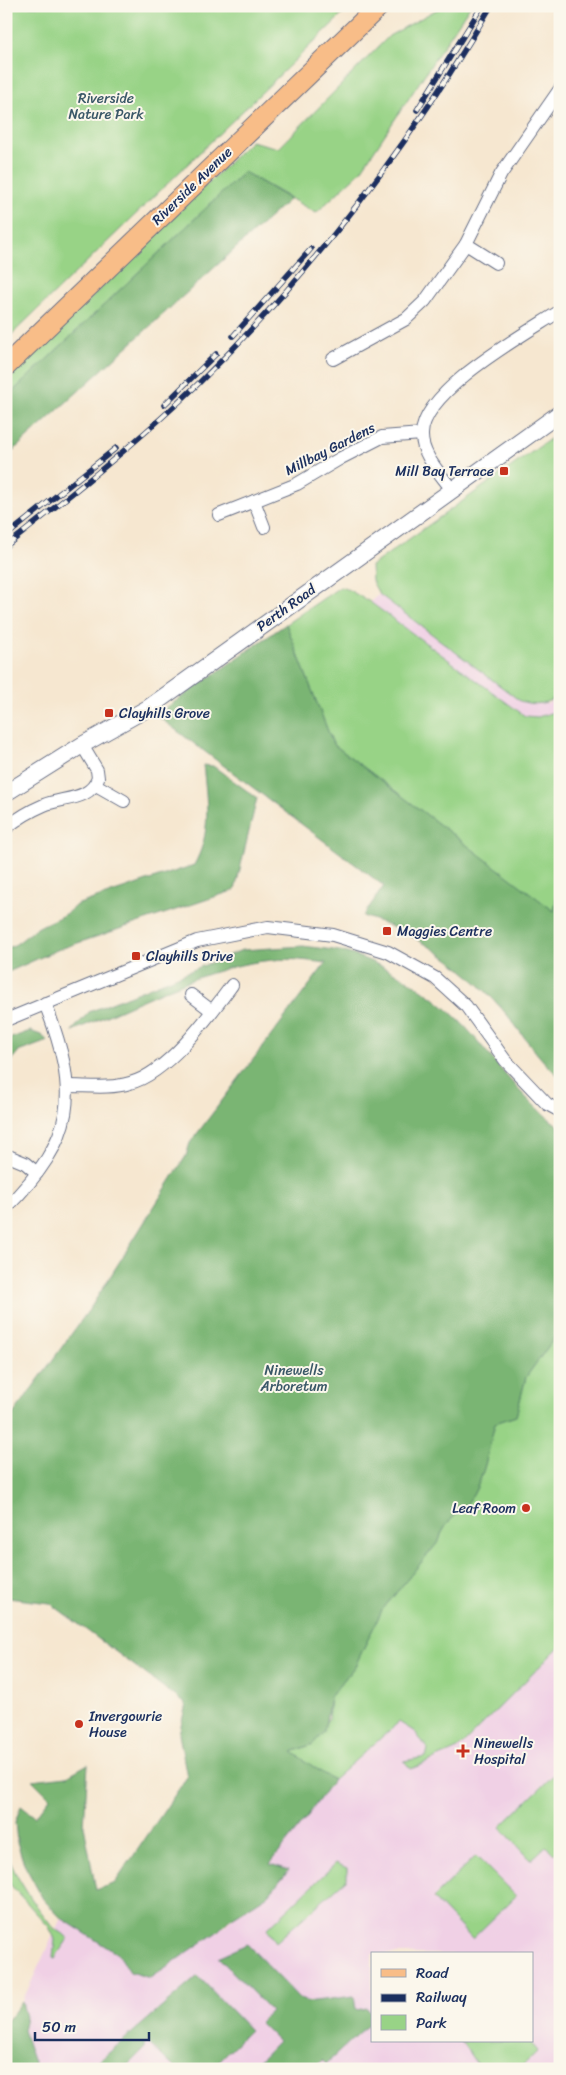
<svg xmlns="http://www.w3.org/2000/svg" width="566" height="2075" viewBox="0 0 566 2075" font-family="Sriracha,sans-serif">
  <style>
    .built { fill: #f0d0e5; fill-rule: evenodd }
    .green { fill: #98d386; stroke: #5a8172 }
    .forest { fill: #7ab573; stroke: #4a7268 }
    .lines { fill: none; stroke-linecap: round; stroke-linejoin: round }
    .minor-casing { stroke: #686f86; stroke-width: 14 }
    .tertiary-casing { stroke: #686f86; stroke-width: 18 }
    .primary-casing { stroke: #686f86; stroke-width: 22 }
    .minor { stroke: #fff; stroke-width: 12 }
    .tertiary { stroke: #fff; stroke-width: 16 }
    .primary { stroke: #f8bd88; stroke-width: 20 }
    .rail-casing { stroke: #1b2f5e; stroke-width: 5.5 }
    .rail { stroke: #fbf7ec; stroke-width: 4; stroke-dasharray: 11; stroke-linecap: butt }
    .poi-dot { fill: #c8321e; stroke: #fbf7ec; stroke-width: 2 }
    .labels { text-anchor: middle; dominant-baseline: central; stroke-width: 4; stroke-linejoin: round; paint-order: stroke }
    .park-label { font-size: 14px; fill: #3a5868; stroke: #fbf7ec }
    .street-label { font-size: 14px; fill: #1b2f5e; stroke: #fbf7ec }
    .poi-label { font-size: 14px; fill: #1b2f5e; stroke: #fbf7ec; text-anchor: start }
  </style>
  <rect width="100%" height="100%" fill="#fbf7ec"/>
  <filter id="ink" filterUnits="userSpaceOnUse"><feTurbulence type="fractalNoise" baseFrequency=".02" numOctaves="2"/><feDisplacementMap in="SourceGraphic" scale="10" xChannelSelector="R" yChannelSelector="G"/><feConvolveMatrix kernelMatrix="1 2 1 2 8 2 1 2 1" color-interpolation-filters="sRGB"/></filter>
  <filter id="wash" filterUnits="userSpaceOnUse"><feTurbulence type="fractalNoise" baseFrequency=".0096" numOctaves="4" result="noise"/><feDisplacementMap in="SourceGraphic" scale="20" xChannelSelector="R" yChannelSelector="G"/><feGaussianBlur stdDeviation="1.12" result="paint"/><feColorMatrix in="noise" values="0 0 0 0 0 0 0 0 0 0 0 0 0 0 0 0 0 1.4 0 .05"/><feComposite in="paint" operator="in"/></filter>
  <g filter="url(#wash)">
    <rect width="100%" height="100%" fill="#f6e7d0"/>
    <g class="built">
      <polygon points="379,594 520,701 548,703 560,695 560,710 538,717 525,716 370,602"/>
      <path d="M560 1476V2069H36L23 2030 26 2017 22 2002 61 1918 119 1955 130 1972 217 1932 289 1870 270 1865 307 1817 333 1780 398 1722ZM372 1954H532V2041H372Z"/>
    </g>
    <g class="green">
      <polygon points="6,6 351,6 6,340"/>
      <polygon points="443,6 470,6 360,172 316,213 244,172 6,398 6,381 251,141 279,148 389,36"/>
      <path d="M560 432V695C546 704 536 706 520 701L379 594 372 581 371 566Z"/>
      <polygon points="340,587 347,589 370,602 525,716 538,717 560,710 560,877 555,912 333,744 286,624"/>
      <path d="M560 1330V1646L458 1749 411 1769 404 1761 426 1757 428 1749 415 1732 399 1722 333 1780 291 1752 313 1744 328 1719 330 1697 355 1666 382 1610 439 1541C443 1521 463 1512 473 1495 485 1474 489 1446 495 1423L516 1416 526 1377Z"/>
      <polygon points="560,1769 560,1848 554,1854 546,1846 531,1860 500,1827"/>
      <path d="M6 1851C16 1880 34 1903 53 1927 58 1932 64 1932 68 1939L55 1958 53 1957 55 1939 49 1927 6 1880Z"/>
      <polygon points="476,1856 516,1896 472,1939 433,1898"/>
      <polygon points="336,1863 347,1868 347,1879 276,1942 267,1929"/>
      <polygon points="461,2041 529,2041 538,2051 519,2069 480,2069"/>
    </g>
    <g class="forest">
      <polygon points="244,172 290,199 6,457 6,398"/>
      <path d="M286 624 333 744 554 911 560 877V1077C540 1061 524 1036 508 1016 469 969 422 935 363 916L384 886 156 715Z"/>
      <path d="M203 765 213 766 257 798 235 890 57 950 6 973V948C21 945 26 933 39 927 53 919 65 917 76 905L194 865C212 833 207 800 203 765Z"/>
      <path d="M303 946C316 948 331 949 344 952 395 967 442 998 476 1039 502 1070 526 1103 560 1127V1330L526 1377 516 1416 495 1423C489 1447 485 1474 473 1495 463 1512 443 1521 439 1541L382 1610 355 1666 330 1697 324 1732 313 1744 292 1752 333 1780 307 1817 270 1864 289 1870 268 1895 229 1920 217 1932 150 1978 130 1972 119 1955 61 1918 43 1899 24 1864 17 1842 15 1822 21 1806 35 1817 50 1798 32 1780 67 1776 88 1764 84 1826 96 1890 115 1883 187 1777 179 1734 186 1704 50 1603 8 1598 6 1601V1424L91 1307 186 1156 190 1143 326 963C310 961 290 958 273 960 208 965 132 1006 72 1031L89 1012 242 950Z"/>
      <polygon points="30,1031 41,1035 48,1041 18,1052 6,1067 6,1040"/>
      <polygon points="247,1944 300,1999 307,2002 354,1996 356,2010 367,2008 372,2015 372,2021 326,2064 322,2060 313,2069 251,2069 278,2041 259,2022 271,2011 218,1957"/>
      <polygon points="198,1976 250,2030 211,2069 176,2069 146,2041 145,2048 124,2069 90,2069"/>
      <polygon points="22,2002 26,2017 23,2030 36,2069 6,2069 6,2022"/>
    </g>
  </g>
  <g filter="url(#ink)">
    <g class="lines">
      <g class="minor-casing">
        <g id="minor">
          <polyline points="466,244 496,263"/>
          <polyline points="333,359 406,319 425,301 466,244 501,174 560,89"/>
          <path d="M452 490C441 474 421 455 422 434 423 390 525 334 560 311"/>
          <polyline points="254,501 264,527"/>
          <polyline points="219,515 297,484 341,458 382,437 422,434"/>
          <polyline points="96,785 124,801"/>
          <path d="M6 828C18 818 30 811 44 805 63 797 90 801 98 778L97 770 82 745"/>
          <polyline points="191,995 212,1011"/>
          <polyline points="6,1020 197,941 268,927 333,935 388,952 435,978 466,1006 505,1060 547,1104 560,1111"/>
          <path d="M68 1086C89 1086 110 1089 130 1083 168 1073 209 1016 232 985"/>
          <polyline points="6,1155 25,1163 37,1173"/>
          <path d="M6 1208C77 1137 80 1094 45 1003"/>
        </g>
      </g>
      <g class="tertiary-casing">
        <polyline id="tertiary" points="6,793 82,745 148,708 560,413"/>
      </g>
      <g class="primary-casing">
        <polyline id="primary" points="6,366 379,6"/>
      </g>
      <use href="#minor" class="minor"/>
      <use href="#tertiary" class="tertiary"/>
      <use href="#primary" class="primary"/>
      <g class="rail-casing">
        <g id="rail">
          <polyline points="417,110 482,6"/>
          <polyline points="233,336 311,249"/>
          <polyline points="164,405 216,354"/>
          <polyline points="6,536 116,448"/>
          <path d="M6 546C72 494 139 441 200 382 313 271 411 143 491 6"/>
        </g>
      </g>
      <use href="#rail" class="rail"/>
    </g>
  </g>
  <g class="poi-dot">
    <rect x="499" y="466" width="10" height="10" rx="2.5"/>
    <rect x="104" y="708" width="10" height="10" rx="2.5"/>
    <rect x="382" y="926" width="10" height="10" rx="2.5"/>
    <rect x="131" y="951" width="10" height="10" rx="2.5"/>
    <circle cx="526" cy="1508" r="5"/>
    <circle cx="79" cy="1724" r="5"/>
    <path d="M460.5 1743.5h5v5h5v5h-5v5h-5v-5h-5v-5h5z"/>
  </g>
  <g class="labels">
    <g class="park-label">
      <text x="106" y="98">Riverside<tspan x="106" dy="16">Nature Park</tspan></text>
      <text x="294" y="1370">Ninewells<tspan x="294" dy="16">Arboretum</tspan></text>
    </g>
    <g class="street-label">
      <text transform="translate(192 186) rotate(-44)">Riverside Avenue</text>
      <text transform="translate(330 449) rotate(-27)">Millbay Gardens</text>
      <text transform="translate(286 608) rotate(-36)">Perth Road</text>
    </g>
    <g class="poi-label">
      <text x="494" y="471" text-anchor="end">Mill Bay Terrace</text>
      <text x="119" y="713">Clayhills Grove</text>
      <text x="397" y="931">Maggies Centre</text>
      <text x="146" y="956">Clayhills Drive</text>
      <text x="516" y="1508" text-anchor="end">Leaf Room</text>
      <text x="89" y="1716">Invergowrie<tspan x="89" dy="16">House</tspan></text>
      <text x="474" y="1743">Ninewells<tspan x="474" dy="16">Hospital</tspan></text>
    </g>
  </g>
  <rect width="566" height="2075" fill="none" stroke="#fbf7ec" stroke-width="25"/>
  <rect x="371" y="1952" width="162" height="90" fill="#fbf7ec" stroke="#a1a7b3"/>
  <rect x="381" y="1969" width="25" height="8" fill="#f8bd88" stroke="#a1a7b3"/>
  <text x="416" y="1978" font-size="15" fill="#1b2f5e">Road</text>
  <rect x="381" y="1994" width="25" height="8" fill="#1b2f5e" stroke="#a1a7b3"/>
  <text x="416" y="2002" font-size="15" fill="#1b2f5e">Railway</text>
  <rect x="381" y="2015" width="25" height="15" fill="#98d386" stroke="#a1a7b3"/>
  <text x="416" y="2028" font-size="15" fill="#1b2f5e">Park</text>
  <path d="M35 2032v8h114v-8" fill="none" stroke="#1b2f5e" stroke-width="2.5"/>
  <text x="42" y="2032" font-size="15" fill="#1b2f5e" stroke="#fbf7ec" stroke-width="4" paint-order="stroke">50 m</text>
</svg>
